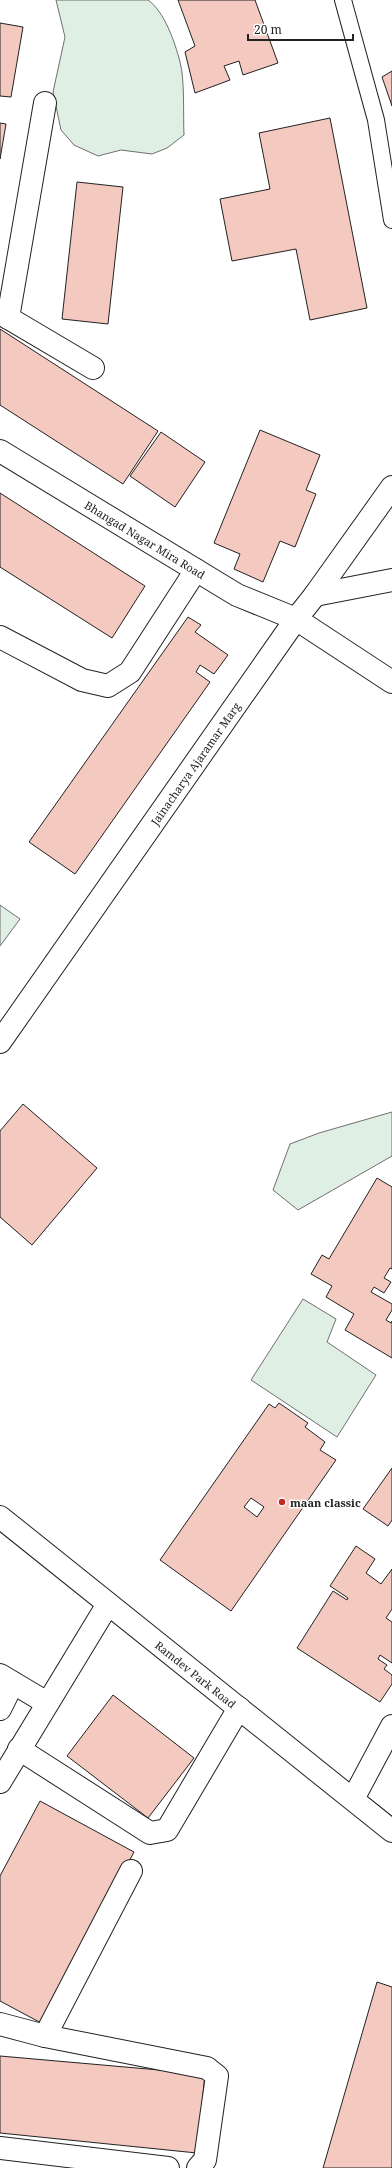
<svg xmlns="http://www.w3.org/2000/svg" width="392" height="2168" viewBox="0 0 392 2168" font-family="'Noto Serif',serif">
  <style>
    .green { fill: #e0efe3; stroke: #6f6f6f }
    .building { fill: #f3c9c0; stroke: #222; fill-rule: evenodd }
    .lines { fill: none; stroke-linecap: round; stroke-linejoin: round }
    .service-casing { stroke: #222; stroke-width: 18 }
    .minor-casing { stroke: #222; stroke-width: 24 }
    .service { stroke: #fff; stroke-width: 16 }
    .minor { stroke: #fff; stroke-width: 22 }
    .poi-dot { fill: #c62828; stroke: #fff; stroke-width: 1.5 }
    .labels { text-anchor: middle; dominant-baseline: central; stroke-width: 3; stroke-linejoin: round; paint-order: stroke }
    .street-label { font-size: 11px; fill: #222; stroke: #fff }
    .poi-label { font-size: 11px; font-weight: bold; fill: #222; stroke: #fff; text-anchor: start }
  </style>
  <rect width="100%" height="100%" fill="#fff"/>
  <g class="green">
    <path d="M56 0H148C164 11 175 42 180 62 185 80 183 115 184 135L167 148 152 154 121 150 98 156 74 145 61 130 53 92 65 37Z"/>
    <polygon points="0,905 20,919 0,946"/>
    <polygon points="392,1112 392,1156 298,1210 273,1190 290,1144 319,1133"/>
    <polygon points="303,1299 336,1319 327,1342 376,1375 337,1437 251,1380"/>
  </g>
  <g class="building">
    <polygon points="178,0 255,0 278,63 243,75 239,61 224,66 230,80 195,93 185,52 195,46"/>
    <polygon points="0,23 23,27 11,97 0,96"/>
    <polygon points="392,71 392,106 382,77"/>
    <polygon points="330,118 367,308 310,320 296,249 232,261 220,199 270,189 259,133"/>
    <polygon points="0,123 6,124 0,159"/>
    <polygon points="77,182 123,187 108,324 62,319"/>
    <polygon points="0,329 158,431 123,484 0,405"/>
    <polygon points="260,430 320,455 306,490 316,494 295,547 280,541 263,582 234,569 240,554 214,543"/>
    <polygon points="161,432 205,462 175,507 130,476"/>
    <polygon points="0,493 145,586 112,638 0,567"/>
    <polygon points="188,617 201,625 195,632 228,655 214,674 200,665 196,672 210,682 75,874 29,842"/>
    <polygon points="23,1104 97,1168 32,1245 0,1217 0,1131"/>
    <polygon points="377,1178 392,1187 392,1269 390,1268 384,1278 391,1282 384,1293 374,1287 371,1292 392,1304 392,1310 386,1320 391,1323 392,1321 392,1358 345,1330 354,1314 326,1297 332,1286 311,1274 322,1255 329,1259"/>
    <path d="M279 1403 308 1423 305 1427 325 1442 320 1450 336 1460 231 1611 160 1560 269 1404 275 1408ZM251 1498 264 1507 257 1517 244 1507Z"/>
    <polygon points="392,1468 392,1520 388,1526 363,1509"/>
    <polygon points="356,1546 375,1559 366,1573 381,1584 392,1569 392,1609 386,1618 392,1622 392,1663 380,1655 378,1659 387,1665 384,1669 392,1675 392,1684 380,1702 297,1648 333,1591 347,1600 348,1598 330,1586"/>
    <polygon points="113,1695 194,1758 148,1818 67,1756"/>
    <polygon points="40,1801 134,1852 43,2024 0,2001 0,1876"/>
    <polygon points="377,1982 392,1987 392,2168 323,2168"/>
    <polygon points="0,2056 205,2074 197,2153 0,2133"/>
  </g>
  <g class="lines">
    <g class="service-casing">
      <polyline id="service" points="343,0 376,120 392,220"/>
    </g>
    <g class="minor-casing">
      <g id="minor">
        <polyline points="0,313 93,368"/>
        <polyline points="8,318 45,103"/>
        <path id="s1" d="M0 451 237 595 296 619 392 682"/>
        <polyline points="315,595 392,580"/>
        <polyline points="0,637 82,680 108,686 130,672 196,570"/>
        <path id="s2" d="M0 1042 296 619 315 595 392 487"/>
        <path id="s3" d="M0 1517 392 1831"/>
        <polyline points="0,1675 47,1703"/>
        <polyline points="0,1709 13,1683"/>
        <polyline points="19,1749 150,1833 167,1830 239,1708"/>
        <polyline points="0,1782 108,1604"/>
        <polyline points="353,1799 392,1726"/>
        <polyline points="0,2024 45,2036 207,2068 217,2076 205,2160 198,2168"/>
        <polyline points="45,2036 131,1871"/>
        <polyline points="0,2148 168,2168"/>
      </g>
    </g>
    <use href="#service" class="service"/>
    <use href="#minor" class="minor"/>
  </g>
  <circle class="poi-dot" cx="282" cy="1502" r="4"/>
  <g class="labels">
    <g class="street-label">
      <text stroke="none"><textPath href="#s1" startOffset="170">Bhangad Nagar Mira Road</textPath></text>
      <text stroke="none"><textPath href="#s2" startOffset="340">Jainacharya Ajaramar Marg</textPath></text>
      <text stroke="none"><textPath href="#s3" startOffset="251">Ramdev Park Road</textPath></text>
    </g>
    <g class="poi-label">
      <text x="290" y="1502">maan classic</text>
    </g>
  </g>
  <path d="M248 34v6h105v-6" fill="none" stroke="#222222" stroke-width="2"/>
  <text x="254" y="34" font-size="12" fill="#222222" stroke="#ffffff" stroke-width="3" paint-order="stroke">20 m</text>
</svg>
